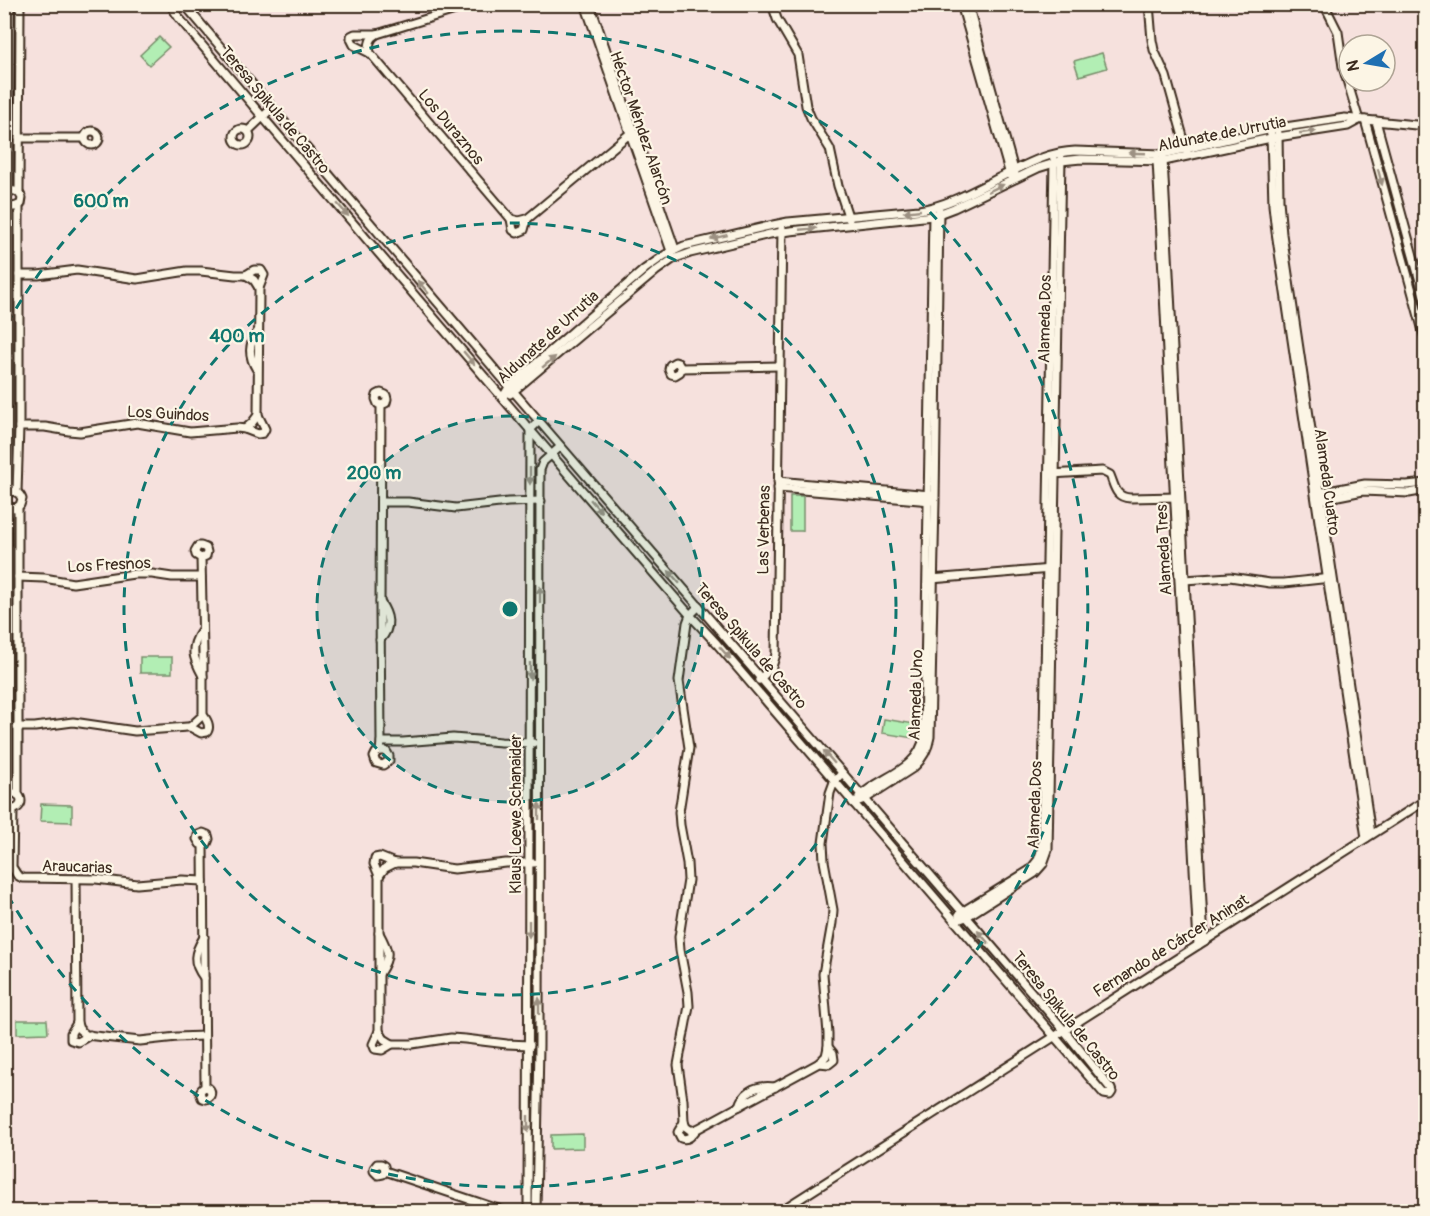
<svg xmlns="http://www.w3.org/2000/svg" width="1430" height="1216" viewBox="0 0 1430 1216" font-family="Pangolin,sans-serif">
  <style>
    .green { fill: #b2eeb4; stroke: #768c69; stroke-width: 1.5 }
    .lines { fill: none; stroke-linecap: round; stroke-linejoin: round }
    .street-casing { stroke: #3b2a1e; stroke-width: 11 }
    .street { stroke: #fcf5e5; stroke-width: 7 }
    .oneway { fill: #9c9082 }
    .ring { fill: none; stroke: #0f766e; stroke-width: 3; stroke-dasharray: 10 8 }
    .labels { text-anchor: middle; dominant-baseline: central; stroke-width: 4.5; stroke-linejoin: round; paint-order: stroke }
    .street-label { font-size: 16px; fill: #3b2a1e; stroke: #fcf5e5 }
    .centre { fill: #0f766e; stroke: #fcf5e5; stroke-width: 3 }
    .ring-label { font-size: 18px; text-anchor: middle; font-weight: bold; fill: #0f766e; stroke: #fcf5e5; stroke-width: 4.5; stroke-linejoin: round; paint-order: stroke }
  </style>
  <rect width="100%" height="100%" fill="#f6e1dd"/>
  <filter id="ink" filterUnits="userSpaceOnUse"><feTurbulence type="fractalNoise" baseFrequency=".0167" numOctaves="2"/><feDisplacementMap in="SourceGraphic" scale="12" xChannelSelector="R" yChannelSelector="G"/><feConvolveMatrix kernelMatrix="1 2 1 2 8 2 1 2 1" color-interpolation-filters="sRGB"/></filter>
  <g filter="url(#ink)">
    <g class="green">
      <polygon points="159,37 169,47 149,65 140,55"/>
      <polygon points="1102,53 1107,68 1079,76 1074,61"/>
      <rect x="790" y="496" width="13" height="35"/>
      <rect x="140" y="657" width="32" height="16"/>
      <polygon points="884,719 915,724 913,738 882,733"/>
      <polygon points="41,804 72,805 72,822 40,821"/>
      <polygon points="17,1020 47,1020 48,1033 17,1034"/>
      <polygon points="583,1134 583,1148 551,1149 551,1135"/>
    </g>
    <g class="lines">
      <g class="street-casing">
        <g id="street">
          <path d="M170 4 179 18C348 218 518 417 690 615L717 644 1054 1036 1104 1094 1110 1095 1112 1092 1111 1089 1064 1030 514 392 184 4"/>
          <polyline points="475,4 377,34 355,34 351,36 351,39 354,45 370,53 511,219 519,221 527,219 633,131"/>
          <polyline points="585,4 672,254"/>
          <polyline points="590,4 675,249"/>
          <polyline points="772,4 777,19 798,55 806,106 811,118 830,149 838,186 849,219"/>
          <polyline points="961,4 1010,175"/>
          <polyline points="968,4 1015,174"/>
          <polyline points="1149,4 1152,40 1154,50 1166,76 1187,151"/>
          <polyline points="1324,4 1338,32 1343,67 1359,120"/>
          <path d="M370 53C368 45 370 38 377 34"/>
          <polyline points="1365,120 1426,342"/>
          <polyline points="1376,121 1426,303"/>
          <circle cx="242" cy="137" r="8"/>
          <polyline points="248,131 272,108"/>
          <circle cx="92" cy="138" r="7"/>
          <polyline points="1278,133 1279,200 1282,234 1371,834"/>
          <polyline points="1271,134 1273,205 1276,232 1366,838"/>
          <polyline points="19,138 85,138"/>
          <polyline points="1163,159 1204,941"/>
          <polyline points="1157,160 1198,945"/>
          <polyline points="9,192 10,4"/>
          <polyline points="19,192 20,4"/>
          <polyline points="511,219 513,230 517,233 524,230 527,219"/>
          <polyline points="246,275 254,280 259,288"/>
          <polyline points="681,368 680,372 675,375 671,374 669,369 670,365 675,362 678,363 681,368 779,366"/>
          <path d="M257 370C248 356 248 344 258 331"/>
          <polyline points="510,394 656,271 673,259 690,253 770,234 790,231 933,216 954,208 1038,168 1061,161 1081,159 1164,161 1271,138 1348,126 1359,120"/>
          <path d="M503 397 509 387 645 269 665 255 684 246 773 225 788 222 919 210C952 205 983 185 1013 171 1033 161 1052 152 1075 151L1163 154 1272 129 1345 118 1426 126"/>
          <polyline points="19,427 45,427 69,431 80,432 137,423 190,432 237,428 245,429 258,434 263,433 265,429 258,415 259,288 264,275 261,270 254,270 246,275 235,275 201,271 187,271 137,279 77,270 38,275 19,275"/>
          <polyline points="245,429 252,423 258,415"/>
          <path d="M1051 474 1102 471 1110 475C1115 487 1115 497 1130 498L1178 497"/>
          <polyline points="778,481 930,495"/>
          <polyline points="778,488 931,501"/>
          <polyline points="17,492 19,427 19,206"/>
          <path d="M9 493V206C0 194 15 183 22 198L21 204 14 207 9 206"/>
          <polyline points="1318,493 1365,484 1407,485 1426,483"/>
          <polyline points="1318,500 1363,491 1409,493 1426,490"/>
          <polyline points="381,502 408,502 456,508 508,502 541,501"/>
          <polyline points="18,577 44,578 73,583 134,574 152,574 172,577 201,577"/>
          <polyline points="931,579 1051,569"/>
          <polyline points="1184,580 1230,577 1270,583 1284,583 1331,578"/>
          <polyline points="699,606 690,615 687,623 679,681 689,748 679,812 680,825 687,863 688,880 679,937 680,950 688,992 689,1006 678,1065 683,1100 684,1122 686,1127 690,1130 694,1130 699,1128 819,1063 826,1056 828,1047 828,1034 823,974 832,923 833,910 824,861 823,843 830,793 834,782 842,773"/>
          <path d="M202 630C189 648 193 658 203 676"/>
          <path d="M380 640C392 627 389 615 380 602"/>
          <polyline points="759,680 772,667 776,654 782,228"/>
          <path d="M17 727H35L73 722 135 731 187 727H190L201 733 207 732C211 726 207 720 203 715V652L201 558 196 555 195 551 198 546H201L206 548 207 552 206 556 201 558"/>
          <polyline points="190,727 203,715"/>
          <polyline points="381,742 403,742 453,738 501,742 533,743"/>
          <polyline points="380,751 386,751 389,756 389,761 383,765 376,763 374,757 376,753 380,751 381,742 380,606 381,405 378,404 376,399 377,395 381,393 386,395 387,399 386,403 381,405"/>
          <circle cx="13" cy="801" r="8"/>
          <path d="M8 795 9 507C0 494 16 484 22 499L20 505 16 508 9 507"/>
          <polyline points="18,795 18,507"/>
          <path d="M859 797C881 776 918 771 924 737L933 213"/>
          <path d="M853 803 865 799 913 768C923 759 928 750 930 737L935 501 939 210"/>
          <polyline points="13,810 12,867 17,875 22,878 96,879 137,884 182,880 203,881"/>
          <path d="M203 845 200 844 197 839 198 835 203 833 208 835 209 839 207 844 203 845 205 1087 202 1089 200 1092 202 1098 206 1099 210 1096C212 1091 210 1088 205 1087"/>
          <polyline points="379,876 385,868 395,863"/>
          <polyline points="76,879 77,1023 79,1029 86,1035 140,1041 177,1037 204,1036"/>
          <polyline points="959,915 962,912 1030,870 1038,860 1042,848 1054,159"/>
          <polyline points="955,921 966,917 1035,873 1043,864 1048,850 1061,158"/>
          <path d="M204 937C194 953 192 962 204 978"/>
          <path d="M379 974C391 956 389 951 379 933"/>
          <polyline points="77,1023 71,1033 71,1040 78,1042 90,1035"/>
          <polyline points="379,1031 373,1044 375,1049 382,1050 392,1044 412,1044 451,1038 465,1039 507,1044 530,1045"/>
          <polyline points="392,1044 384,1039 379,1031 379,876 374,864 375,858 380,857 395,863 413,863 454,869 506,863 534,863"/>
          <polyline points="819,1063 829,1064 834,1060 833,1053 828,1047"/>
          <path d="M740 1106C745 1089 758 1085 775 1087"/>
          <path d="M684 1122 678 1132 681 1138C688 1141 692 1135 696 1130"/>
          <polyline points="385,1171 383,1174 378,1175 374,1171 374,1168 377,1164 381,1164 384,1166 385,1171 507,1212"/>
          <polyline points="528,1212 530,430 539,421"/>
          <polyline points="536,1212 539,1045 540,470 543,462 560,447"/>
          <polyline points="779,1212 1426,800"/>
        </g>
      </g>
      <use href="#street" class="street"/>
    </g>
    <defs><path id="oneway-solid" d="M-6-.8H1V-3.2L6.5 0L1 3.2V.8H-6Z" transform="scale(1.5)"/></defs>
    <g class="oneway">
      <use href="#oneway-solid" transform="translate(1308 132) rotate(-8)"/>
      <use href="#oneway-solid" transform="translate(1137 153) rotate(-178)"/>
      <use href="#oneway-solid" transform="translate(1380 177) rotate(75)"/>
      <use href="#oneway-solid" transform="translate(996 188) rotate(-25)"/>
      <use href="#oneway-solid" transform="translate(343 210) rotate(49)"/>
      <use href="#oneway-solid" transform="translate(912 211) rotate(174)"/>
      <use href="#oneway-solid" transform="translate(808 229) rotate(-5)"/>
      <use href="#oneway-solid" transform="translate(719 237) rotate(167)"/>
      <use href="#oneway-solid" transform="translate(423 287) rotate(-130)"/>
      <use href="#oneway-solid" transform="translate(469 358) rotate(50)"/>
      <use href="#oneway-solid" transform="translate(549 362) rotate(-40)"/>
      <use href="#oneway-solid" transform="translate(530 476) rotate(90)"/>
      <use href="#oneway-solid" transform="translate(596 506) rotate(49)"/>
      <use href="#oneway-solid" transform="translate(674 577) rotate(-131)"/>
      <use href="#oneway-solid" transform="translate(540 595) rotate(-90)"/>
      <use href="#oneway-solid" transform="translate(725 653) rotate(49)"/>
      <use href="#oneway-solid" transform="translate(530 671) rotate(90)"/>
      <use href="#oneway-solid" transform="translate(829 757) rotate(-131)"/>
      <use href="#oneway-solid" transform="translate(539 811) rotate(-90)"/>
      <use href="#oneway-solid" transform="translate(529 929) rotate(90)"/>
      <use href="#oneway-solid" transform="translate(983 937) rotate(-131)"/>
      <use href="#oneway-solid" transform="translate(539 1006) rotate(-90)"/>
      <use href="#oneway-solid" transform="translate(528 1124) rotate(90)"/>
    </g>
  </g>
  <circle cx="510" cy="609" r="193" fill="#0f766e" fill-opacity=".12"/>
  <g class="ring">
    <circle cx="510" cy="609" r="193"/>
    <circle cx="510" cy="609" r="386"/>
    <path d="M7 324A578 578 0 1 1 7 894"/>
  </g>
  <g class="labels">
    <g class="street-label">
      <text transform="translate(275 110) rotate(50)">Teresa Spikula de Castro</text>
      <text transform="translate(451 127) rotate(50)">Los Duraznos</text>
      <text transform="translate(641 128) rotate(71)">Héctor Méndez Alarcón</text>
      <text transform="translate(1222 134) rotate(-11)">Aldunate de Urrutia</text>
      <text transform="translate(1045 319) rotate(-89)">Alameda Dos</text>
      <text transform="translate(548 337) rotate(-42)">Aldunate de Urrutia</text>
      <text transform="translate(168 414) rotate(3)">Los Guindos</text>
      <text transform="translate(1327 482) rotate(82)">Alameda Cuatro</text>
      <text transform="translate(764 530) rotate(-89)">Las Verbenas</text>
      <text transform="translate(1164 550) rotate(-93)">Alameda Tres</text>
      <text transform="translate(109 565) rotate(-3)">Los Fresnos</text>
      <text transform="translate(751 646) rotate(49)">Teresa Spikula de Castro</text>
      <text transform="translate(916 695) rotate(-88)">Alameda Uno</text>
      <text transform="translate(1035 805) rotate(-88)">Alameda Dos</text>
      <text transform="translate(516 814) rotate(-90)">Klaus Loewe Schanaider</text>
      <text transform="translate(77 867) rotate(2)">Araucarias</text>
      <text transform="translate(1171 946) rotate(-32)">Fernando de Cárcer Aninat</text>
      <text transform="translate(1066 1016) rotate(51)">Teresa Spikula de Castro</text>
    </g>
  </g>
  <circle cx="510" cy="609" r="9" class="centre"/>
  <g class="ring-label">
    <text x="101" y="207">600 m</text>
    <text x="237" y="342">400 m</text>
    <text x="374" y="479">200 m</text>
  </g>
  <rect width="1430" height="1216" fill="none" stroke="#fcf5e5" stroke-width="24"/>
  <rect x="12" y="12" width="1406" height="1192" fill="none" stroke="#3b2a1e" stroke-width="2" filter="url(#ink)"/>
  <g transform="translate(1367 63) rotate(259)"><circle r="28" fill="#fcf5e5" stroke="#afa495" stroke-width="1.5"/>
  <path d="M0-4.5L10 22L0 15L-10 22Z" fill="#1f6fb2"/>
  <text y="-9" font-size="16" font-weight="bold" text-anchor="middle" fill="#3b2a1e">N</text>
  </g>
</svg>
